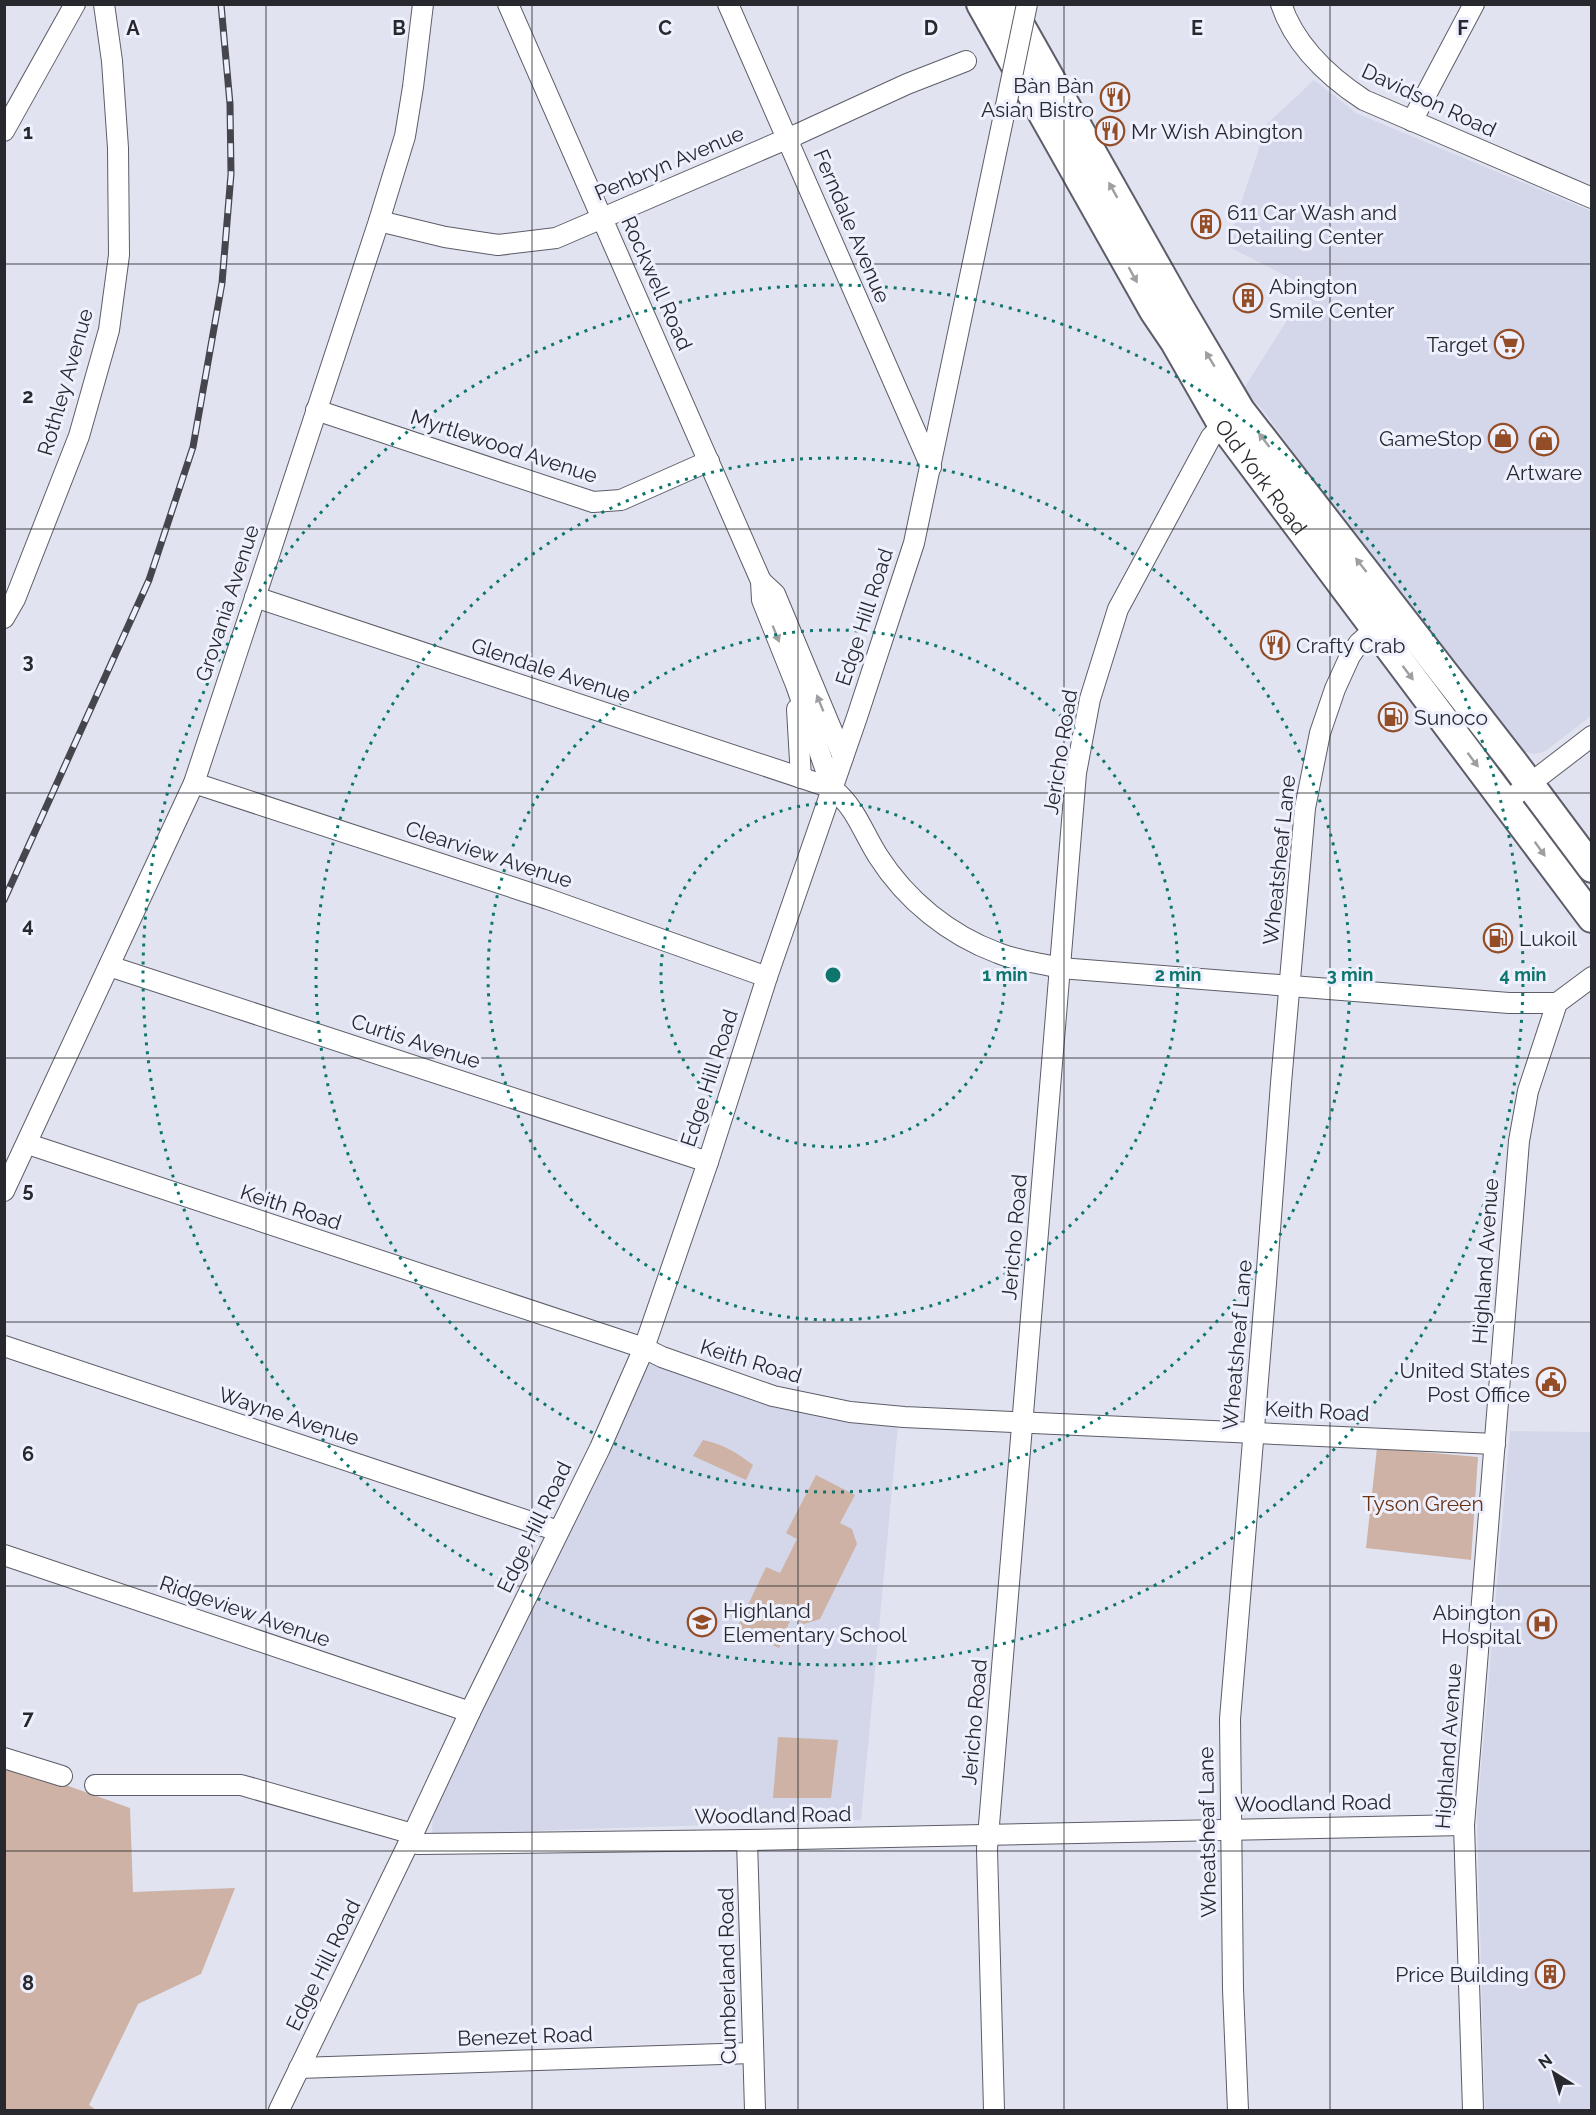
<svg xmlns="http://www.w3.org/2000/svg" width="1596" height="2115" viewBox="0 0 1596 2115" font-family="Raleway,sans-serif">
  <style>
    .built { fill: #d4d7ea }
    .green { fill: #cdb2a5 }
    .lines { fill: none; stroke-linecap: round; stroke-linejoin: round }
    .minor-casing { stroke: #5c5d68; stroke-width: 22 }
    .highway-casing { stroke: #5c5d68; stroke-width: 32 }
    .minor { stroke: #fff; stroke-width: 20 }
    .highway { stroke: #fff; stroke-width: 28 }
    .rail-casing { stroke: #45464d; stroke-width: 7 }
    .rail { stroke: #eef0fd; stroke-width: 4.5; stroke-dasharray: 14; stroke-linecap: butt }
    .minor-bridge-casing { stroke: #5c5d68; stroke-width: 22; stroke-linecap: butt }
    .minor-bridge { stroke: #fff; stroke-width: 20 }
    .oneway { fill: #9e9fa1 }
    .grid { fill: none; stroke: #28292e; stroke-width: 1.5; stroke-opacity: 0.55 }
    .ring { fill: none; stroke: #0f766e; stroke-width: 3; stroke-dasharray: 3 6 }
    .labels { text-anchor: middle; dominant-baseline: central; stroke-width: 6; stroke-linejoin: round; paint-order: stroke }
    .poi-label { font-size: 21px; fill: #28292e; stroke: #eef0fd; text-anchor: start }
    .street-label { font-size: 21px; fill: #28292e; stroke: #eef0fd }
    .park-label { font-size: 21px; fill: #693315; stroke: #eef0fd }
    .grid-label { font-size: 20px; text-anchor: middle; font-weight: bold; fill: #28292e; stroke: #eef0fd; stroke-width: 6; stroke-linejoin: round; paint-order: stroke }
    .centre { fill: #0f766e; stroke: #eef0fd; stroke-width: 3 }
    .ring-label { font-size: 18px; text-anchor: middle; font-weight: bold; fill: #0f766e; stroke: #eef0fd; stroke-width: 6; stroke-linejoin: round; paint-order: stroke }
  </style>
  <rect width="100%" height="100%" fill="#e1e3f0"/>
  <g class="built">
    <polygon points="1314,80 1356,113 1591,211 1591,716 1544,752 1534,754 1522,751 1329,502 1263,410 1243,390 1308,287 1227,246 1267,124"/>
    <polygon points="649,1362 772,1402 898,1425 861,1820 432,1834 433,1810 617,1434"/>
    <polygon points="1510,1431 1591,1432 1591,2110 1485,2110 1477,1816"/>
  </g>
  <g class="green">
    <path d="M703 1440C723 1444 737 1453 753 1465L746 1480 693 1456Z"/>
    <polygon points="1377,1448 1478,1457 1471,1560 1366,1548"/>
    <polygon points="816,1475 855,1495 840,1523 852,1529 857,1544 820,1619 804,1624 791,1618 779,1648 737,1628 766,1567 780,1573 797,1539 786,1533"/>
    <polygon points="778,1737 838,1740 831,1798 773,1798"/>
    <polygon points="4,1763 130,1808 133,1892 235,1888 201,1974 138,2004 89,2105 96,2110 5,2110"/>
  </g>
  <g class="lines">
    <g class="minor-casing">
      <g id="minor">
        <path d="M508 4 761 581 762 600 796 685 832 788C857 809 862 831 878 856 906 900 949 935 998 953 1017 961 1040 963 1060 968L1509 1003H1557"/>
        <polyline points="728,4 931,467"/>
        <path d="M1281 4C1295 46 1329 77 1364 100L1592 198"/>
        <polyline points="1412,121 1474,4"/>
        <polyline points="4,131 75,4"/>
        <polyline points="379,221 445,237 498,245 556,238 798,134 907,84 966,61"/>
        <polyline points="316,410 593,502 621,500 709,461"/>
        <polyline points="761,581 775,594 843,757"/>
        <polyline points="255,597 832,788"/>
        <polyline points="4,618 15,599 79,436 109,330 119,255 118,148 112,61 104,4"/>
        <polyline points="797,709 801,778"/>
        <polyline points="194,783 548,899 767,977"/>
        <polyline points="1506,802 1592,736"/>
        <polyline points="109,966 708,1162"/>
        <polyline points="28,1144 644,1348 662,1357 773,1396 850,1412 904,1417 1495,1444"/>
        <polyline points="4,1191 194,783 379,221 405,136 413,87 423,4"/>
        <polyline points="4,1346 558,1531"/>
        <polyline points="4,1555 470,1712"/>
        <polyline points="4,1758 62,1776"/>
        <polyline points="95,1785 241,1785 413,1834 418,1844 747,1840 1464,1825"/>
        <polyline points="747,1840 755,2110"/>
        <polyline points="299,2068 752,2053"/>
        <polyline points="279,2110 413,1834 470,1712 600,1448 644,1348 708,1162 767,977 857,717 914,543 1005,110"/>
        <polyline points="994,2110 987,1849 1076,773 1090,699 1118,609 1211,437 1231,417"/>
        <polyline points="1238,2110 1233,1989 1230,1719 1266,1283 1281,1083 1305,808 1320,733 1335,689 1350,656 1359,643 1385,620"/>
        <polyline points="1473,2110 1464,1825 1519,1141 1528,1091 1557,1003 1592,977"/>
      </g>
    </g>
    <g class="highway-casing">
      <g id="highway">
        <path id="s1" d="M981 4 1154 311 1175 342 1222 424 1592 918"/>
        <polyline points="1008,4 1178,305 1240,410 1513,762 1592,868"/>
      </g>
    </g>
    <use href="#minor" class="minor"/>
    <use href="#highway" class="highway"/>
    <g class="rail-casing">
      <polyline id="rail" points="4,900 149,580 193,447 222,283 231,174 230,104 221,4"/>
    </g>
    <use href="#rail" class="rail"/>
    <g class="minor-bridge-casing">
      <polyline id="minor-bridge" points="1005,110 1027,4"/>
    </g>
    <use href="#minor-bridge" class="minor-bridge"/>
  </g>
  <defs><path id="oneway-solid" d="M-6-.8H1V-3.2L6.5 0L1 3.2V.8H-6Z" transform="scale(1.5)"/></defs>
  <g class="oneway">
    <use href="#oneway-solid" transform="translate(1113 190) rotate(-119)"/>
    <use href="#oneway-solid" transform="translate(1133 275) rotate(61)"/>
    <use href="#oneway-solid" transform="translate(1210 359) rotate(-121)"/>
    <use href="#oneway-solid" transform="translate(1264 440) rotate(-128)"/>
    <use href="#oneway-solid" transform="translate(1361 565) rotate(-128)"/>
    <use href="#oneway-solid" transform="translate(776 634) rotate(68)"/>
    <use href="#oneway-solid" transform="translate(1408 673) rotate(53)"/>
    <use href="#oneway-solid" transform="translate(820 703) rotate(-112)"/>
    <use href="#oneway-solid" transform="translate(1473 760) rotate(53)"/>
    <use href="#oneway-solid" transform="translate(1540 849) rotate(54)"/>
  </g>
  <path class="grid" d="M266 4V2110M532 4V2110M798 4V2110M1064 4V2110M1330 4V2110M4 264H1592M4 529H1592M4 793H1592M4 1058H1592M4 1322H1592M4 1586H1592M4 1851H1592"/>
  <g class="ring">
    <circle cx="833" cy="975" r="172"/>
    <circle cx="833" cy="975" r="345"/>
    <circle cx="833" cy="975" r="517"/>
    <circle cx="833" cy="975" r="690"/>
  </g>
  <defs>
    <g id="restaurant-ring" transform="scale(1.5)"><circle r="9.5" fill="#eef0fd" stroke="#934d27" stroke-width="1.5"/><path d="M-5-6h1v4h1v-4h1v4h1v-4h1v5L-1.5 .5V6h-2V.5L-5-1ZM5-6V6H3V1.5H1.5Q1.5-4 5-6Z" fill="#934d27"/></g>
    <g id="building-ring" transform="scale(1.5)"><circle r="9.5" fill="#eef0fd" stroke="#934d27" stroke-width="1.5"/><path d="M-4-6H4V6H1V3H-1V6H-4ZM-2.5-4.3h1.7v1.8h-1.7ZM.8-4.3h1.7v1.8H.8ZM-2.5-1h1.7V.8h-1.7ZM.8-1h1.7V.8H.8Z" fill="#934d27"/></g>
    <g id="supermarket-ring" transform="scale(1.5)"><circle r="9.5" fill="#eef0fd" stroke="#934d27" stroke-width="1.5"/><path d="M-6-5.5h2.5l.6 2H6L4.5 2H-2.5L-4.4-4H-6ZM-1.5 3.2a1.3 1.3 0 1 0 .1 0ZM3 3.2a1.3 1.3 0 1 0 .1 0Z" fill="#934d27"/></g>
    <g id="shop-ring" transform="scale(1.5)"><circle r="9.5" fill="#eef0fd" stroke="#934d27" stroke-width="1.5"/><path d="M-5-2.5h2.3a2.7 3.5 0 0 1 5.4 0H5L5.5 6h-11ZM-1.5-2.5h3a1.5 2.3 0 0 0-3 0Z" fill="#934d27"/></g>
    <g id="fuel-ring" transform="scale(1.5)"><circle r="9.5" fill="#eef0fd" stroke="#934d27" stroke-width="1.5"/><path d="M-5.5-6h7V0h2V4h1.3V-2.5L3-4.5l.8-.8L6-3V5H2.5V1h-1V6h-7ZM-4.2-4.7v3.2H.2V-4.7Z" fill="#934d27"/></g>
    <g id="civic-ring" transform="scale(1.5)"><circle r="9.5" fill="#eef0fd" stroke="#934d27" stroke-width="1.5"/><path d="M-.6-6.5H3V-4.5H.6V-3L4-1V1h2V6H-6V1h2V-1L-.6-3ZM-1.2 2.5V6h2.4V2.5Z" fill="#934d27"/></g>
    <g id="school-ring" transform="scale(1.5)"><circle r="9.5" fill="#eef0fd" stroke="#934d27" stroke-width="1.5"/><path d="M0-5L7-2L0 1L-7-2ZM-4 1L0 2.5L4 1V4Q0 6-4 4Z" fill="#934d27"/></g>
    <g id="hospital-ring" transform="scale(1.5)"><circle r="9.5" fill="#eef0fd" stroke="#934d27" stroke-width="1.5"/><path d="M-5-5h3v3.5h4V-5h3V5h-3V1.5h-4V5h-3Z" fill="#934d27"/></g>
  </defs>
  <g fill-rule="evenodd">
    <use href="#restaurant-ring" x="1115" y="97"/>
    <use href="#restaurant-ring" x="1110" y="131"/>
    <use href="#building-ring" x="1206" y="224"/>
    <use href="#building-ring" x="1248" y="298"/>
    <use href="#supermarket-ring" x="1509" y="344"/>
    <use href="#shop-ring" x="1503" y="438"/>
    <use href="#shop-ring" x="1544" y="441"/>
    <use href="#restaurant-ring" x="1275" y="645"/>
    <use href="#fuel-ring" x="1393" y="717"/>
    <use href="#fuel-ring" x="1498" y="938"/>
    <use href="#civic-ring" x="1551" y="1382"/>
    <use href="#school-ring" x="702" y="1622"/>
    <use href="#hospital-ring" x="1542" y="1624"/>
    <use href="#building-ring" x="1550" y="1974"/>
  </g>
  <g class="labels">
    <g class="poi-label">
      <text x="1094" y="85" text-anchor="end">Bàn Bàn<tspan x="1094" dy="24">Asian Bistro</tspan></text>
      <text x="1131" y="131">Mr Wish Abington</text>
      <text x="1227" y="212">611 Car Wash and<tspan x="1227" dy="24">Detailing Center</tspan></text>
      <text x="1269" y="286">Abington<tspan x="1269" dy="24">Smile Center</tspan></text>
      <text x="1488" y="344" text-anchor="end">Target</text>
      <text x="1482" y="438" text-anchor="end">GameStop</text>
      <text x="1544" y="472" text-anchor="middle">Artware</text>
      <text x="1296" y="645">Crafty Crab</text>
      <text x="1414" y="717">Sunoco</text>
      <text x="1519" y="938">Lukoil</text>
      <text x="1530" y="1370" text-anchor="end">United States<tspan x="1530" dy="24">Post Office</tspan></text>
      <text x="723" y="1610">Highland<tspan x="723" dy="24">Elementary School</tspan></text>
      <text x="1521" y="1612" text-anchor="end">Abington<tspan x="1521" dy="24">Hospital</tspan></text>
      <text x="1529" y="1974" text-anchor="end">Price Building</text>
    </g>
    <g class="street-label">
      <text transform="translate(1429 100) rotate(25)">Davidson Road</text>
      <text transform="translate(669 163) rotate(-23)">Penbryn Avenue</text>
      <text transform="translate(852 226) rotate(67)">Ferndale Avenue</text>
      <text transform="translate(657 283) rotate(66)">Rockwell Road</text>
      <text transform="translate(65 382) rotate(-74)">Rothley Avenue</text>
      <text transform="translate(504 446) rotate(18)">Myrtlewood Avenue</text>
      <text stroke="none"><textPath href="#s1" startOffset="550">Old York Road</textPath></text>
      <text transform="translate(227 603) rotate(-72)">Grovania Avenue</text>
      <text transform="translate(864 617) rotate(-72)">Edge Hill Road</text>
      <text transform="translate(551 670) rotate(18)">Glendale Avenue</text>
      <text transform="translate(1060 752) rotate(-81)">Jericho Road</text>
      <text transform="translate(489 854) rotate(18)">Clearview Avenue</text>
      <text transform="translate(1279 860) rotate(-84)">Wheatsheaf Lane</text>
      <text transform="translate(416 1041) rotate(18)">Curtis Avenue</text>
      <text transform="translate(709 1078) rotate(-72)">Edge Hill Road</text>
      <text transform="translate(291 1207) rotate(18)">Keith Road</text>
      <text transform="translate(1014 1237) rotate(-85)">Jericho Road</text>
      <text transform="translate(1485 1261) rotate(-86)">Highland Avenue</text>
      <text transform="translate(1237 1345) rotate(-85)">Wheatsheaf Lane</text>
      <text transform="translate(751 1361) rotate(17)">Keith Road</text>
      <text transform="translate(1317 1411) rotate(3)">Keith Road</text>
      <text transform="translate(289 1416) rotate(18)">Wayne Avenue</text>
      <text transform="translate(534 1527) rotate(-64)">Edge Hill Road</text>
      <text transform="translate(245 1611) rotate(19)">Ridgeview Avenue</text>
      <text transform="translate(974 1722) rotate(-85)">Jericho Road</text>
      <text transform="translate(1448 1746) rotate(-86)">Highland Avenue</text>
      <text transform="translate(1313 1803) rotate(-1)">Woodland Road</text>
      <text transform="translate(773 1815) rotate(-1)">Woodland Road</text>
      <text transform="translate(1207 1832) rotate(-91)">Wheatsheaf Lane</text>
      <text transform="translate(323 1965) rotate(-64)">Edge Hill Road</text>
      <text transform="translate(727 1976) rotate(-91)">Cumberland Road</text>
      <text transform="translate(525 2036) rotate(-2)">Benezet Road</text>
    </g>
    <g class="park-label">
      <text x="1423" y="1503">Tyson Green</text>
    </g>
  </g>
  <g class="grid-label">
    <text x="133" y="35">A</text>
    <text x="399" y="35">B</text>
    <text x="665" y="35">C</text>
    <text x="931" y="35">D</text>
    <text x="1197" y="35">E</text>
    <text x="1463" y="35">F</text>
    <text x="28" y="139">1</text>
    <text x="28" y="403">2</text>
    <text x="28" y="668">3</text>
    <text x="28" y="932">4</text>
    <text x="28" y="1197">5</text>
    <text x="28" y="1461">6</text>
    <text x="28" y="1725">7</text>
    <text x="28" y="1990">8</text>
  </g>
  <circle cx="833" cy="975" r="9" class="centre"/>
  <g class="ring-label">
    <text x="1005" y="981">1 min</text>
    <text x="1178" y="981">2 min</text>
    <text x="1350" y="981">3 min</text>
    <text x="1523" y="981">4 min</text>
  </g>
  <rect width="1596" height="2115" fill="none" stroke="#28292e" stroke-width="12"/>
  <g transform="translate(1554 2073) rotate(323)" stroke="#eef0fd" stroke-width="4.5" paint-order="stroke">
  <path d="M0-4.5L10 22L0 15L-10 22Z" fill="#28292e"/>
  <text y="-9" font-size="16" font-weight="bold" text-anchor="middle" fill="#28292e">N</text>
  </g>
</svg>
